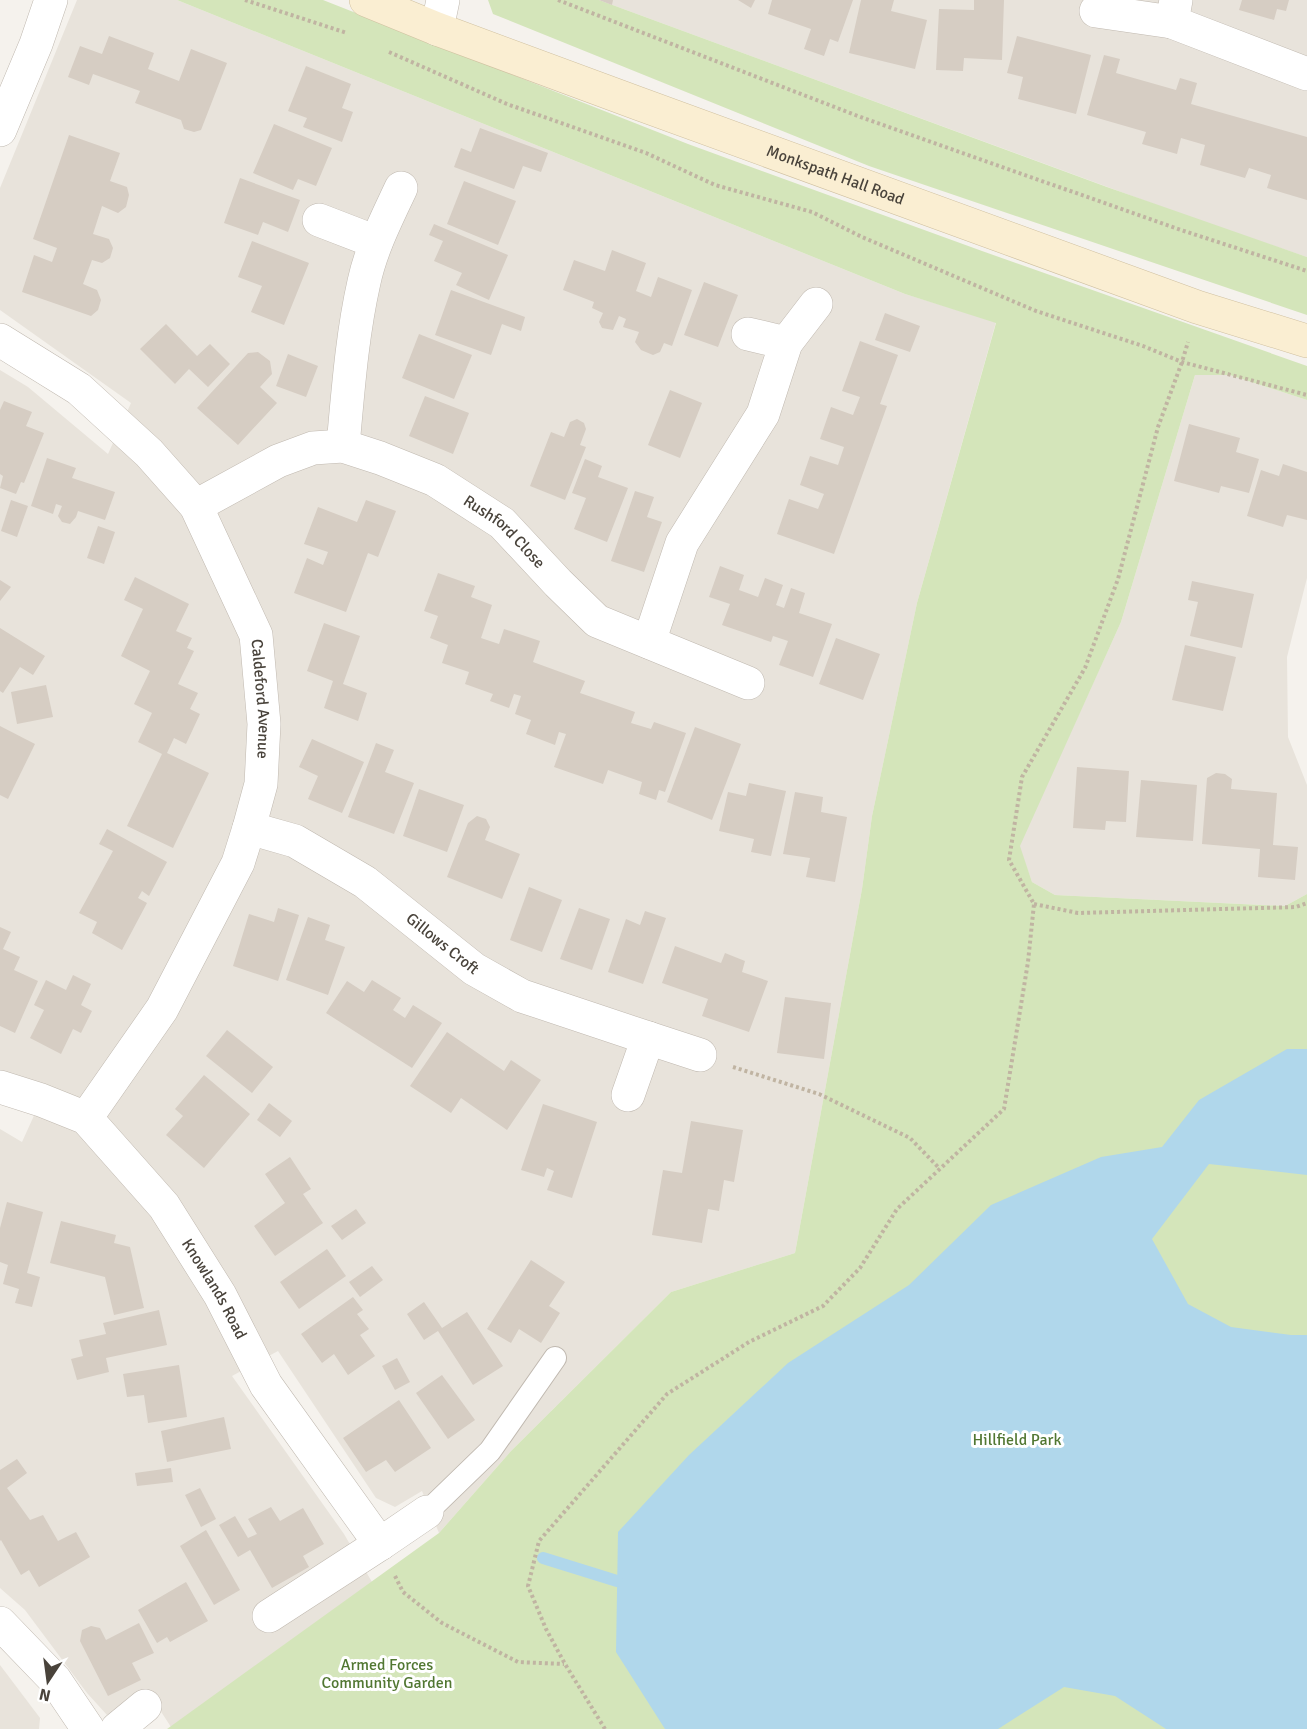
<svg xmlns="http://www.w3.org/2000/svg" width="1307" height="1729" viewBox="0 0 1307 1729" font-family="Signika,sans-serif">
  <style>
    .residential { fill: #e8e3db }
    .green { fill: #d4e5ba }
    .water { fill: #b0d7eb }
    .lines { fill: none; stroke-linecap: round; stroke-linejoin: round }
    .stream { stroke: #b0d7eb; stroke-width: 12 }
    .building { fill: #d6cdc3 }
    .lane-casing { stroke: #c0b9b0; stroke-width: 24 }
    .street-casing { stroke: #c0b9b0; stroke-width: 34 }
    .secondary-casing { stroke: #d0c1a1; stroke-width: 34 }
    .path { stroke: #c0b4a2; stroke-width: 4; stroke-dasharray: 3 3; stroke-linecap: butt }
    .lane { stroke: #fff; stroke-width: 22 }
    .street { stroke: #fff; stroke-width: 33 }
    .secondary { stroke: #faeed2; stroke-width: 33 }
    .labels { text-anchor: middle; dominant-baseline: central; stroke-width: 6; stroke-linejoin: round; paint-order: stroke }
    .street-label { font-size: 16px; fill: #49433b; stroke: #fff }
    .park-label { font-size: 16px; fill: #517732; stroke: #fff }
  </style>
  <rect width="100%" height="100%" fill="#f5f2ed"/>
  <g class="residential">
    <polygon points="77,0 177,0 905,294 996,322 917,603 872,816 862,889 795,1253 671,1292 511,1451 439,1533 422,1491 395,1507 376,1498 278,1351 232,1376 344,1534 372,1582 171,1727 147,1690 107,1715 87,1693 25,1610 0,1588 0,1129 22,1142 47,1087 0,1072 0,370 28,387 108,454 131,403 0,310 0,188"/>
    <polygon points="599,0 1307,0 1307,257 1200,221"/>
    <polygon points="1195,375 1230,375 1307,400 1307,578 1287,657 1288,737 1307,785 1307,894 1285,906 1055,895 1032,882 1019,846 1121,622"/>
    <polygon points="0,1665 40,1718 39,1729 0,1729"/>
  </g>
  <g class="green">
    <polygon points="177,0 323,0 688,144 982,251 1307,366 1307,400 1230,375 1195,375 1121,622 1020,846 1032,882 1055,895 1285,906 1307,894 1307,1729 167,1729 439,1533 511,1451 671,1292 795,1253 862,889 872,816 917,603 996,323 905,294"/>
    <polygon points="488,0 599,0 1107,187 1307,257 1307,315 869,166 493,14"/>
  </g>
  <polygon class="water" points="1287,1049 1307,1049 1307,1175 1209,1164 1152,1239 1188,1304 1231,1327 1291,1335 1307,1335 1307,1729 1166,1729 1115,1696 1064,1687 998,1729 665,1729 616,1652 618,1532 689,1455 788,1363 909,1285 991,1205 1101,1157 1162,1147 1199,1100"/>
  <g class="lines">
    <polyline class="stream" points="543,1558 617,1581"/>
  </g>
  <g class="building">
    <polygon points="599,0 613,0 612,5"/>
    <polygon points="738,0 755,0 751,8"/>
    <polygon points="772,0 853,0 838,42 830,39 824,56 804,49 811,29 768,14"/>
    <polygon points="861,0 894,0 891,11 927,20 915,69 849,53"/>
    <polygon points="974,0 1004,0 1002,60 964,58 963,71 936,70 939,9 974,10"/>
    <polygon points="1242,0 1289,0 1286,11 1277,9 1274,20 1239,10"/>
    <polygon points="109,36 154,53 148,69 179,81 191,49 227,63 201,130 194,132 184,129 181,120 135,103 140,91 93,74 89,85 68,77 80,46 102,54"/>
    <polygon points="1017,36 1091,55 1076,114 1018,99 1023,77 1007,73"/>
    <polygon points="1104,55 1120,59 1116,73 1176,90 1180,78 1197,83 1191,104 1307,137 1307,200 1267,188 1271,175 1249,168 1245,178 1200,165 1205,145 1181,138 1177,154 1142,144 1146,132 1087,115"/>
    <polygon points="306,66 351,84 342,108 353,112 342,142 303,127 307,118 288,111"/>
    <polygon points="274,124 332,148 316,186 298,179 293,190 253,173"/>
    <polygon points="480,128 548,153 541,172 523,166 514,189 454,167 461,148 471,152"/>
    <polygon points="69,135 120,153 110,181 127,187 129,195 126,207 118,213 102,206 93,234 109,239 113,248 110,258 102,263 92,260 83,284 97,290 101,300 98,310 91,316 22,292 34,255 52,262 57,248 33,239"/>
    <polygon points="240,178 300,200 288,232 263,222 258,235 224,223"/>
    <polygon points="464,181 516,201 498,245 447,224"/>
    <polygon points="434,224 508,255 489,300 456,285 462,273 434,261 443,241 429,235"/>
    <polygon points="252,241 309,263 284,325 251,312 262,286 238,277"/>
    <polygon points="612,250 646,263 636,291 651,297 658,277 692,290 672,346 664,343 660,352 653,355 641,350 635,342 639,332 623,327 626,319 619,316 613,330 602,328 599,322 603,313 592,308 594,302 563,290 574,260 605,271"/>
    <polygon points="704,282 738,295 718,347 684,335"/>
    <polygon points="451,290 525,317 521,331 502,324 491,355 435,335"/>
    <polygon points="885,313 920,326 910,352 875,340"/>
    <polygon points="166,324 197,356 210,344 230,364 208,387 189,369 175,384 140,349"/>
    <polygon points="419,334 472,355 454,399 402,378"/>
    <polygon points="860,341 898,355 880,404 887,406 834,554 777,534 789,499 818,509 824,494 800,485 810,456 838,465 844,447 820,439 831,407 853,415 860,397 842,391"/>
    <polygon points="258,352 270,361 272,374 260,387 277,403 238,445 197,408 248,353"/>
    <polygon points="288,354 318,366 306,397 276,386"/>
    <polygon points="670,390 702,403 680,458 648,445"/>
    <polygon points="425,396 469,413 453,454 409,436"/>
    <polygon points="4,401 32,412 26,426 44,433 24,483 21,482 16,494 0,488 3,476 0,474 0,410"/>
    <polygon points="577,419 584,423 586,429 580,445 586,447 565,500 530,486 551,432 564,437 570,422"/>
    <polygon points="1189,424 1240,438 1236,452 1259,459 1249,493 1221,486 1219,493 1174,481"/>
    <polygon points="47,458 76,468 72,478 115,492 105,520 78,511 76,517 70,524 62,522 58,516 62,506 56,504 53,514 31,506"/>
    <polygon points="585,459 602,466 598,477 628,488 607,542 574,529 586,498 572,493"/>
    <polygon points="1283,464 1307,472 1307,520 1287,515 1283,527 1247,516 1261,470 1279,476"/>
    <polygon points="635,491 654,497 647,517 662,522 644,572 611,561"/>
    <polygon points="11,500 28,506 17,537 1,531"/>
    <polygon points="366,500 396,511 378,557 368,553 346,612 294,593 307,558 323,565 328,552 304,544 318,507 357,522"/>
    <polygon points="98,526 115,532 104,564 87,558"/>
    <polygon points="720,566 744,575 739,590 758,597 765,578 783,585 776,605 784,608 791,588 805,593 799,613 832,624 813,677 779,665 788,641 773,636 771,642 722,625 730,604 709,597"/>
    <polygon points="438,573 475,586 471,597 492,605 481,638 499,644 504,629 540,641 533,662 585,681 580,693 635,712 631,723 651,729 654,722 686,733 665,792 659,790 656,800 639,794 642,782 608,770 603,784 554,767 566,734 559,732 555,745 526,734 531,720 515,714 521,696 514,694 509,708 490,701 493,694 465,684 469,672 442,663 448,645 430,638 438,616 424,611"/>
    <polygon points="135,577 189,604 176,631 192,638 187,648 194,651 178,684 198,693 190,709 200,714 186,744 174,738 167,753 209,773 173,848 127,826 162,754 138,742 152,713 134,704 150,671 121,656 143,609 124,600"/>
    <polygon points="0,580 11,587 0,601"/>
    <polygon points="1192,581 1254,594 1242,648 1190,636 1198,602 1188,600"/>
    <polygon points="324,623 360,636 343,684 367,693 358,721 324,708 333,681 307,671"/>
    <polygon points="0,628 45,656 33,675 20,667 3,693 0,691"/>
    <polygon points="836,638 880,654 863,700 819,684"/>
    <polygon points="1185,645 1236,657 1223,711 1172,700"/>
    <polygon points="46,685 53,717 17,724 11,692"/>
    <polygon points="0,726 35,744 8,799 0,795"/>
    <polygon points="695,727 741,744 712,820 667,802"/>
    <polygon points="312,739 364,762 342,813 308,799 318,776 299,767"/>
    <polygon points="376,743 394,750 385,772 414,783 394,834 348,817"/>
    <polygon points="1077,767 1129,771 1126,822 1106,821 1105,830 1073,828"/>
    <polygon points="1216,773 1225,774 1232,779 1231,789 1277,793 1273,845 1298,847 1295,880 1258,877 1260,849 1202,844 1207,778"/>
    <polygon points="1141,780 1197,785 1193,841 1136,837"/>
    <polygon points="749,783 786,791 771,856 751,852 754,839 719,831 728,792 746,796"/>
    <polygon points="419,789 464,805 447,852 403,836"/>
    <polygon points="795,792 823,797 821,812 847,817 835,882 806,877 810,858 783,854"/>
    <polygon points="477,816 486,819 490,827 485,840 520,854 502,899 447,877 468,823"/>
    <polygon points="107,829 167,862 149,896 142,891 138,898 147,903 122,950 92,933 97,922 79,913 113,851 99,844"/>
    <polygon points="529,887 562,900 542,952 510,940"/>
    <polygon points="278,908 299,915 278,981 233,966 249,914 274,922"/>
    <polygon points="579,908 610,919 592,970 560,959"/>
    <polygon points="645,911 666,918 643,984 608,972 626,919 640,925"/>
    <polygon points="308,917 330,925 325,940 345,947 328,995 286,980"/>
    <polygon points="0,927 11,932 3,949 20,957 14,970 38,981 15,1033 0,1026"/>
    <polygon points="675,946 721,963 725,953 745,961 742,972 768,981 749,1032 702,1016 708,999 662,983"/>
    <polygon points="73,975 91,984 81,1005 92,1011 81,1033 73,1029 61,1054 30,1038 44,1010 34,1005 46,980 66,990"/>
    <polygon points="372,980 401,998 393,1010 405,1018 413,1005 442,1023 412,1068 326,1013 347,981 364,992"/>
    <polygon points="785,997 831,1003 824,1059 777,1053"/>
    <polygon points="227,1030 273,1067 252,1093 206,1056"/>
    <polygon points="447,1032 504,1071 511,1060 541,1080 507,1130 461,1098 451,1113 410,1086"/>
    <polygon points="204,1075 250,1114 204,1168 166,1135 183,1116 175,1109"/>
    <polygon points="269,1103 292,1121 280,1137 257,1120"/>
    <polygon points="543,1104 597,1122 572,1198 547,1190 554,1171 547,1168 544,1177 521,1170"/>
    <polygon points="691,1121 743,1130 734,1182 724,1180 719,1211 708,1209 702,1243 652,1235 663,1170 682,1173"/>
    <polygon points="290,1157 311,1189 303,1194 323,1223 275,1256 254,1226 285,1203 265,1174"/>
    <polygon points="7,1202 43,1212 27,1273 40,1277 32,1307 15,1303 19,1289 3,1284 8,1265 0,1262 0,1228"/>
    <polygon points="356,1209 366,1223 342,1240 331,1226"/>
    <polygon points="61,1221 116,1235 114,1243 130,1247 144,1308 114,1315 105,1277 50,1263"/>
    <polygon points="327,1249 346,1276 299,1309 280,1282"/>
    <polygon points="531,1260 565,1282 549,1306 560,1313 541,1343 519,1329 511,1343 487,1329"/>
    <polygon points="372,1266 383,1280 360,1297 349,1282"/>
    <polygon points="353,1297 363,1310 357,1314 369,1329 360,1335 375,1356 348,1375 334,1354 322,1363 301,1334"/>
    <polygon points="424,1302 442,1328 467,1312 503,1366 473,1385 438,1331 424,1340 407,1314"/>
    <polygon points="159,1310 167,1345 106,1358 109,1372 77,1380 71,1359 83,1356 79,1340 106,1334 103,1323"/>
    <polygon points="397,1358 410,1382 395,1390 382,1366"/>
    <polygon points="179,1365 187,1417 148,1423 144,1395 127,1397 123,1374"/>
    <polygon points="442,1375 475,1420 448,1439 416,1393"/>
    <polygon points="399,1400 431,1448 395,1472 386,1460 366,1472 343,1438"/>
    <polygon points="224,1417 231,1449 167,1462 161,1431"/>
    <polygon points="17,1459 27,1473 7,1488 30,1520 43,1515 58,1541 76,1532 90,1557 39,1587 29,1570 21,1575 1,1540 0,1541 0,1470"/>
    <polygon points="171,1468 173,1482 137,1486 135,1473"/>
    <polygon points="200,1488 216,1519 201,1527 185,1495"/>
    <polygon points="271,1507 280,1521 303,1508 324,1544 303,1556 309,1567 272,1588 250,1550 238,1557 219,1525 235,1516 248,1538 257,1534 248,1519"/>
    <polygon points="206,1530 240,1590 214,1605 180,1546"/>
    <polygon points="186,1582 208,1621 170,1642 167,1637 157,1643 138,1610"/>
    <polygon points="139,1623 154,1653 132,1663 141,1680 108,1696 80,1641 82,1630 91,1626 100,1628 106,1640"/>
  </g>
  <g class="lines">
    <g class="lane-casing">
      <polyline id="lane" points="427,1512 490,1451 555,1358"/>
    </g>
    <g class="street-casing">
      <g id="street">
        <polyline points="1176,0 1172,22 1307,74"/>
        <polyline points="1096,11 1172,22"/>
        <polyline points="437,29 443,0"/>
        <polyline points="0,130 36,44 51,0"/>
        <polyline points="319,220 376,242"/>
        <polyline points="748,334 786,343"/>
        <path id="s1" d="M0 340 79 389 149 453 196 506 256 635 264 724 261 784 249 828 238 863 162 1009 86 1118"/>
        <path d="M343 446C348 391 352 335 364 282 371 249 387 218 401 188"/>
        <path id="s2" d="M196 506 278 461 313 448 343 446 380 458 435 480 502 523 558 583 597 621 748 683"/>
        <polyline points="649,642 682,543 763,414 786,343 816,304"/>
        <path id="s3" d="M249 828 295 841 365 882 474 969 522 996 648 1038 628 1095"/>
        <polyline points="648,1038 700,1055"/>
        <path id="s4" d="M0 1087 41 1100 86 1118 164 1206 220 1295 266 1385 380 1544 269 1616"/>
        <polyline points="380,1544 427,1512"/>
        <polyline points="0,1623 55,1680 88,1729"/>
        <polyline points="117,1729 145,1706"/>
      </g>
    </g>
    <g class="secondary-casing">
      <g id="secondary">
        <path id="s5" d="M366 0 437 29 637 103 1197 307 1307 341"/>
      </g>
    </g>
    <g class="path">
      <polyline points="245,0 347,33"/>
      <polyline points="558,0 863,118 1181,230 1307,271"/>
      <polyline points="389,52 507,104 646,153 715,185 812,212 862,237 1036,311 1143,346 1182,362 1307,395"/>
      <polyline points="1034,904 1078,913 1296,907 1307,903"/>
      <polyline points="733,1067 819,1094 910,1138 939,1168"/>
      <polyline points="395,1576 403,1592 442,1623 518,1662 564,1664"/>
      <polyline points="605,1729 565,1664 546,1629 528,1586 539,1541 667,1394 749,1342 823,1306 860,1268 897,1209 1004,1109 1028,962 1034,904 1009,860 1022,777 1085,668 1118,579 1158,427 1182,362 1188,342"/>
    </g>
    <use href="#lane" class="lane"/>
    <use href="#street" class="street"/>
    <use href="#secondary" class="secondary"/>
  </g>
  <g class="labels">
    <g class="street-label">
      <text stroke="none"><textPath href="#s5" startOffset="501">Monkspath Hall Road</textPath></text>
      <text stroke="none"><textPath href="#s2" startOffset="346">Rushford Close</textPath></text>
      <text stroke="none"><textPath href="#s1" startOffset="465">Caldeford Avenue</textPath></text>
      <text stroke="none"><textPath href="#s3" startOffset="228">Gillows Croft</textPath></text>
      <text stroke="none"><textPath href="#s4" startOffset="306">Knowlands Road</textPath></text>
    </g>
    <g class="park-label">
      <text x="1017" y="1440">Hillfield Park</text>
      <text x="387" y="1665">Armed Forces<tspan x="387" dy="18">Community Garden</tspan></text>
    </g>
  </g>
  <g transform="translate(48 1681) rotate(193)" stroke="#ffffff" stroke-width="4.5" paint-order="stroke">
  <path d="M0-4.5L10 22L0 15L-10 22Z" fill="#49433b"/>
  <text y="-9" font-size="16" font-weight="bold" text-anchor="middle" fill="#49433b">N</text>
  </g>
</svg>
